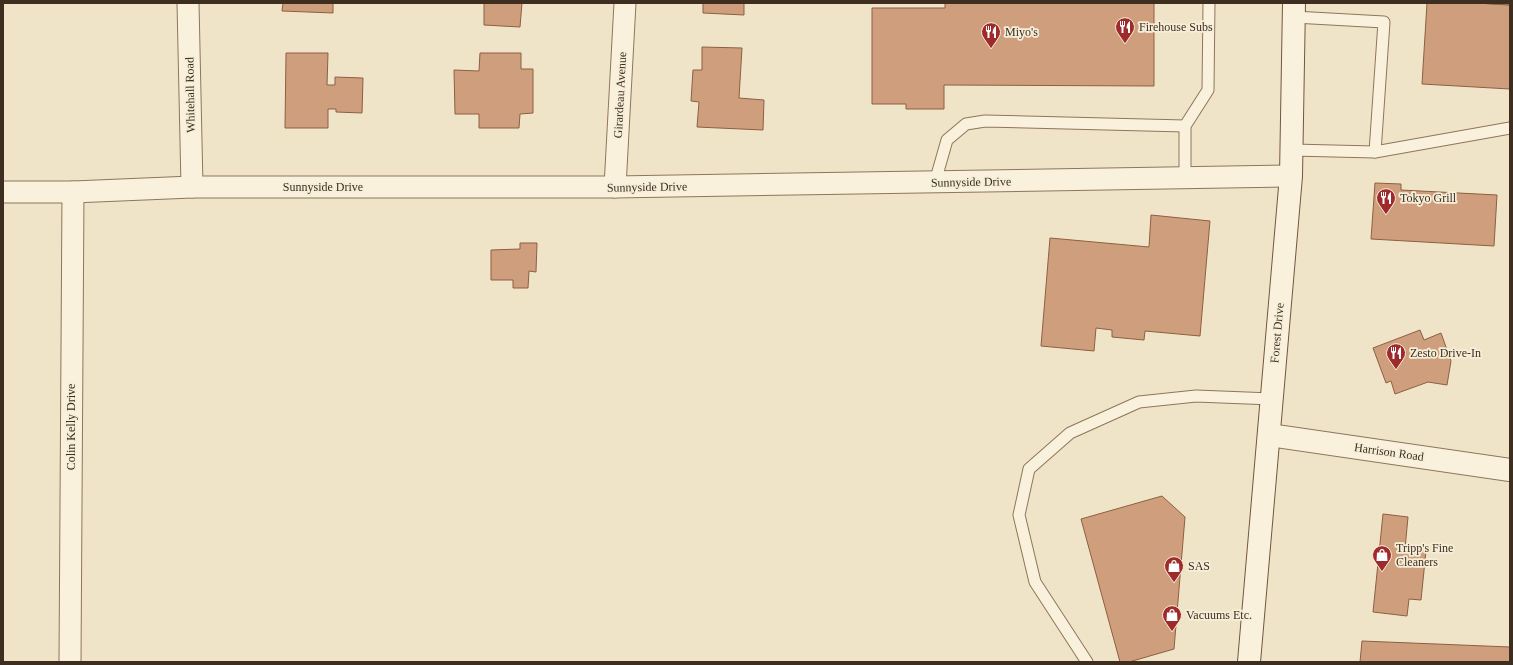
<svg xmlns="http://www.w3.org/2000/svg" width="1513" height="665" viewBox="0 0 1513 665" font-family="'Times New Roman',serif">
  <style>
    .building { fill: #cf9f7d; stroke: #8d5f41 }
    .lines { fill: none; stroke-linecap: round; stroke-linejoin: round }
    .service-casing { stroke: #8d765c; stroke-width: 13 }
    .minor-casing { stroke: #8d765c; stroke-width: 23 }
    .tertiary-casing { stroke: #8d765c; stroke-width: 24 }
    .secondary-casing { stroke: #6f573f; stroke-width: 24 }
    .service { stroke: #faf1dc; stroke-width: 11 }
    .minor { stroke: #faf1dc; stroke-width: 21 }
    .tertiary { stroke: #faf1dc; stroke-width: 22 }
    .secondary { stroke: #faf1dc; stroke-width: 22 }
    .labels { text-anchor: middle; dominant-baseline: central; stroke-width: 3.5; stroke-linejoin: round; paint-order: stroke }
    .poi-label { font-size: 12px; fill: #3d2e20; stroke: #f7eed8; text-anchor: start }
    .street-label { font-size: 12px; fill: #3d2e20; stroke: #f7eed8 }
  </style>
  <rect width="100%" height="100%" fill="#f0e4c8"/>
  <g class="building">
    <polygon points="283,3 333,3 333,13 282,11"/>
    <polygon points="484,3 522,3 520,27 484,25"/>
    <polygon points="703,3 744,3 744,15 703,13"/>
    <polygon points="945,3 1154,3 1154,86 944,85 944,109 906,109 906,104 872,104 872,8 945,8"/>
    <polygon points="1427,3 1477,3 1510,5 1510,89 1422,84"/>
    <polygon points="1477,3 1510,3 1510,5"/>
    <polygon points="702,47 742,48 739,98 764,100 763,130 697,127 699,102 691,101 693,70 702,70"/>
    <polygon points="286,53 328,53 327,85 335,85 335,77 363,78 362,113 336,112 336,109 328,109 328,128 285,128"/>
    <polygon points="480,53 521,53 521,69 533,69 533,113 520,114 519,128 479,128 479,114 455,114 454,70 479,71"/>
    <polygon points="1375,183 1401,184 1401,190 1497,195 1494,246 1371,239"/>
    <polygon points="1151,215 1210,221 1200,336 1145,331 1144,340 1112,337 1112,330 1096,328 1094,351 1041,346 1050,238 1149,247"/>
    <polygon points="520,243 537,243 536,272 529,271 528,288 513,288 513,280 491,280 491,250 520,249"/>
    <polygon points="1420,330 1424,340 1441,333 1451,361 1447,385 1428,382 1395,394 1391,381 1386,383 1373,348"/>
    <polygon points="1162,496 1185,517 1174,649 1129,662 1120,662 1081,519"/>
    <polygon points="1383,514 1408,517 1405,549 1426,551 1421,600 1409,599 1407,616 1373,612"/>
    <polygon points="1362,641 1510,647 1510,662 1360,662"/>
  </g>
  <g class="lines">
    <g class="service-casing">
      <g id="service">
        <polyline points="1292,150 1375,152 1384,22 1294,17"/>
        <polyline points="1375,152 1510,128"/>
        <polyline points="1185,178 1185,126 1208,90 1209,3"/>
        <polyline points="935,182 947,140 966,124 985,121 1185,126"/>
        <polyline points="1087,662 1035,582 1019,515 1029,469 1070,433 1139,402 1196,396 1272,399"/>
      </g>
    </g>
    <g class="minor-casing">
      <g id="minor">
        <polyline points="188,3 192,187"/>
        <polyline points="615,187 625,3"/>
        <polyline points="3,192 73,192 192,187 615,187 1291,176"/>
        <polyline points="70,662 73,192"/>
      </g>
    </g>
    <g class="tertiary-casing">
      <polyline id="tertiary" points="1269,435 1510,470"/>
    </g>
    <g class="secondary-casing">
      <polyline id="secondary" points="1249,662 1291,176 1294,3"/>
    </g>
    <use href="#service" class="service"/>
    <use href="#minor" class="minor"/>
    <use href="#tertiary" class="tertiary"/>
    <use href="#secondary" class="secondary"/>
  </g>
  <defs>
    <g id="restaurant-pin" transform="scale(1)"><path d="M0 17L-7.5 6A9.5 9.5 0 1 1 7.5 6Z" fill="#9e2a2b" stroke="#f7eed8"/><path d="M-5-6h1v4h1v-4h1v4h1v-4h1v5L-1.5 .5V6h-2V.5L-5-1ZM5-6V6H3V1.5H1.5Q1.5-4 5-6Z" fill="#fff"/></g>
    <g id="shop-pin" transform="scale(1)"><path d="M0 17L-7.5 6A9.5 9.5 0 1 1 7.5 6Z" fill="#9e2a2b" stroke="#f7eed8"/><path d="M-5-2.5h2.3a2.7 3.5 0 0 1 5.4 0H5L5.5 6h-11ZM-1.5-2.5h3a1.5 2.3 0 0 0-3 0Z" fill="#fff"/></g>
  </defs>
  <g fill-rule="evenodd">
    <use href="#restaurant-pin" x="1125" y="27"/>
    <use href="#restaurant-pin" x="991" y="32"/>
    <use href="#restaurant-pin" x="1386" y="198"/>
    <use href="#restaurant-pin" x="1396" y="353"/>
    <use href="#shop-pin" x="1382" y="555"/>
    <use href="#shop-pin" x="1174" y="566"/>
    <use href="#shop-pin" x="1172" y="615"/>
  </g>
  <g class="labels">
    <g class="poi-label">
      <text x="1139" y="27">Firehouse Subs</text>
      <text x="1005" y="32">Miyo's</text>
      <text x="1400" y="198">Tokyo Grill</text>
      <text x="1410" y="353">Zesto Drive-In</text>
      <text x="1396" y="548">Tripp's Fine<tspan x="1396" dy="14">Cleaners</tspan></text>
      <text x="1188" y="566">SAS</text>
      <text x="1186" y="615">Vacuums Etc.</text>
    </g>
    <g class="street-label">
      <text transform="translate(190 95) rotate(-91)">Whitehall Road</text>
      <text transform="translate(620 95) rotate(-87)">Girardeau Avenue</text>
      <text transform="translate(971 182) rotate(-1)">Sunnyside Drive</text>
      <text x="323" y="187">Sunnyside Drive</text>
      <text transform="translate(647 187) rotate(-1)">Sunnyside Drive</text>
      <text transform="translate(1277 333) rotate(-85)">Forest Drive</text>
      <text transform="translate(71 427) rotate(-90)">Colin Kelly Drive</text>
      <text transform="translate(1389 452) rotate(8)">Harrison Road</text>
    </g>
  </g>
  <rect width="1513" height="665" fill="none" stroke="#3d2e20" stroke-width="8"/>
</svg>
